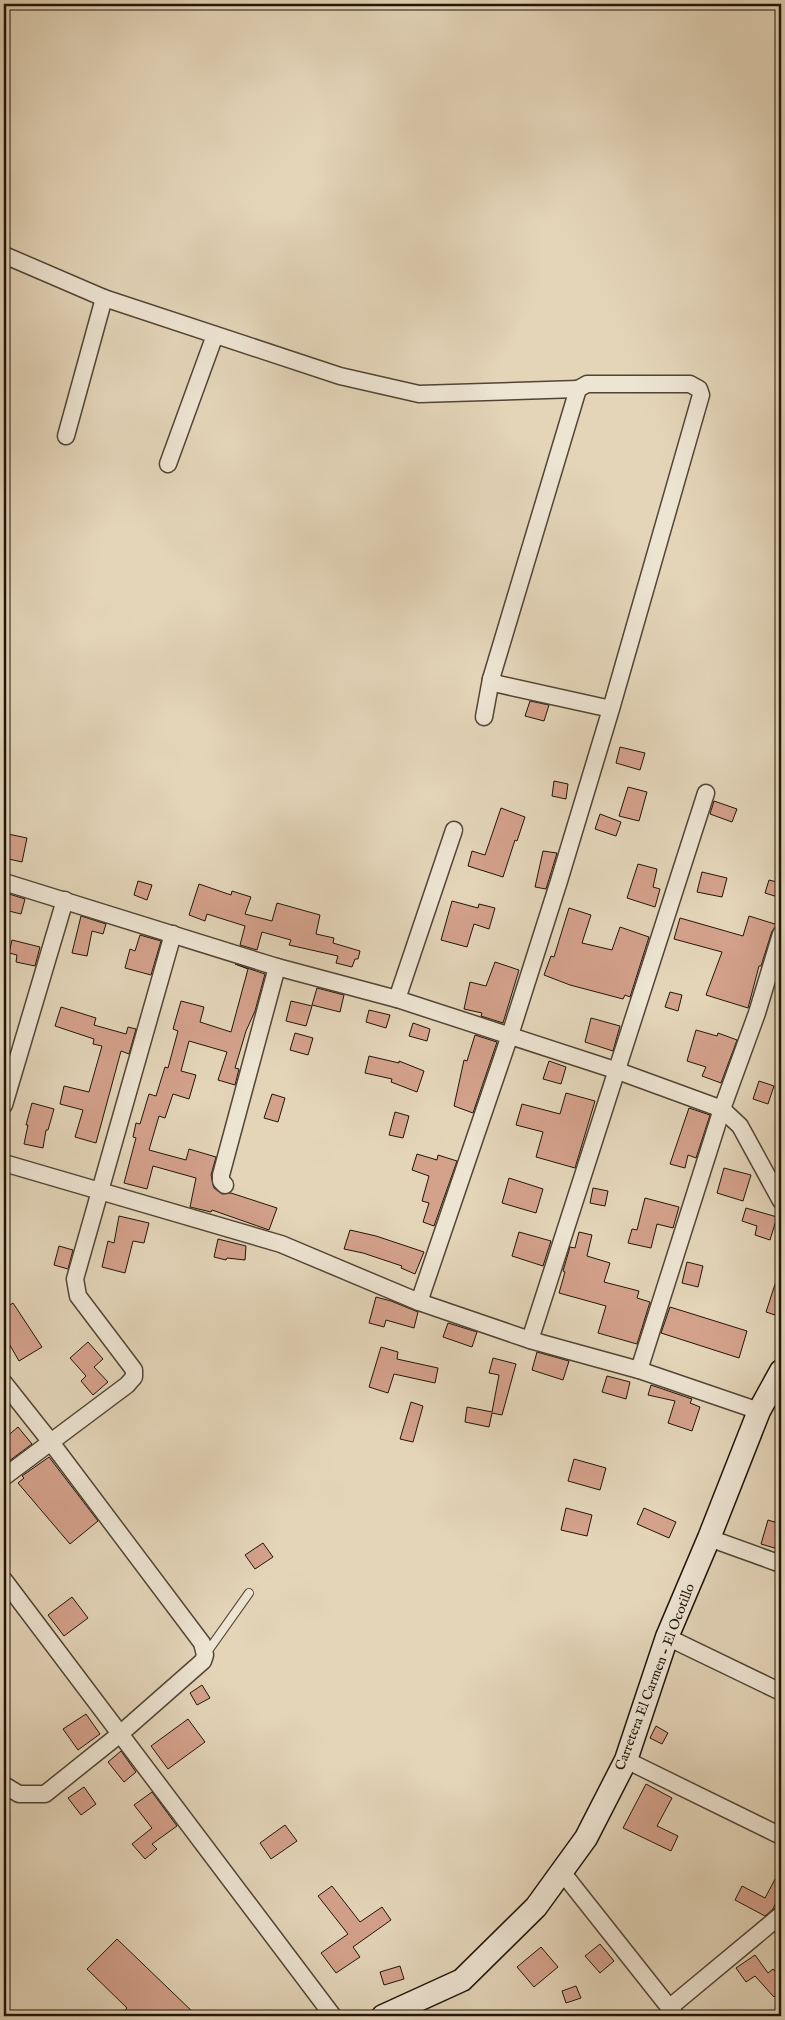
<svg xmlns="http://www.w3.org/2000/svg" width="785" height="2020" viewBox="0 0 785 2020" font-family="'IM FELL English',serif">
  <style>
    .building { fill: #d4a18b; stroke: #211509 }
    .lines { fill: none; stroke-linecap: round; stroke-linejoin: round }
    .service-casing { stroke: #524535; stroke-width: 10 }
    .minor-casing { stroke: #524535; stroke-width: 19 }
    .secondary-casing { stroke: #211509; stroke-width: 25 }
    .service { stroke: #ede4d2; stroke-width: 8 }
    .minor { stroke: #ede4d2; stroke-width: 16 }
    .secondary { stroke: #ede4d2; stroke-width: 22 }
    .labels { text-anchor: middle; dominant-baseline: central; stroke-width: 5; stroke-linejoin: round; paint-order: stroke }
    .street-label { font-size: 14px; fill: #211509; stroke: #ede4d2 }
  </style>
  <rect width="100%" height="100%" fill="#e4d5b9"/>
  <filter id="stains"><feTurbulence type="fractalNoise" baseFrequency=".004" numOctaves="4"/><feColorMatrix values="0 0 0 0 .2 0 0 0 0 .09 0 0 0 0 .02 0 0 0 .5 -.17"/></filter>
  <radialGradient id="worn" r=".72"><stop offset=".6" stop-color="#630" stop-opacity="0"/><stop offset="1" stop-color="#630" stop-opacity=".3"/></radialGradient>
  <g class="building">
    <polygon points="530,701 549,705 544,721 525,716"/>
    <polygon points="620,747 645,753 640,770 616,763"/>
    <polygon points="554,781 568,784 566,799 552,796"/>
    <polygon points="628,787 647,792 639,821 619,816"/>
    <polygon points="714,801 737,809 732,822 710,814"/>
    <polygon points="501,808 525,817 517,841 515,840 503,877 468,866 472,851 485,855"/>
    <polygon points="600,814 621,822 616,836 595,829"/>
    <polygon points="8,834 27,838 22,862 4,858"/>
    <polygon points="543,851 557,853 546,889 535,887"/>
    <polygon points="638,864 657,869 653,887 660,889 655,907 627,898"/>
    <polygon points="702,872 727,878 722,897 697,892"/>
    <polygon points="769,880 781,883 781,898 765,893"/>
    <polygon points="138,881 152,885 147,900 134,895"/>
    <polygon points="199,884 231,895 232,891 251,897 245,914 272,921 277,903 320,915 316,934 334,938 333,943 360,951 358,959 355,959 352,967 336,963 338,956 289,945 291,940 262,932 257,950 240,945 245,926 207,914 205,921 189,915"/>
    <polygon points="9,894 25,899 21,914 5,910"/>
    <polygon points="452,901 478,908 479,904 495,908 489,929 474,924 467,947 441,940"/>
    <polygon points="569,908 591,915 582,943 612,950 620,927 649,937 630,997 625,995 623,999 570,985 544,975 551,956 554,957"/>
    <polygon points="81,916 106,924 103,934 92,931 87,956 72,953"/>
    <polygon points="749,916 778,925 772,931 761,966 759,966 748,1008 706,995 722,952 674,939 680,918 743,936"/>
    <polygon points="140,935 161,941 151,975 125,968 130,949 135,951"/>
    <polygon points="12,940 40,947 35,966 16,962 17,955 9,953"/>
    <polygon points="495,962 519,970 503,1023 481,1016 482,1013 464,1009 470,982 486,986"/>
    <polygon points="235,964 265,974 255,1011 246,1031 235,1068 239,1069 235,1085 218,1080 227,1052 189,1041 181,1071 196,1075 189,1099 173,1094 165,1118 159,1116 149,1150 186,1160 189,1149 216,1157 211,1175 214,1188 222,1194 231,1193 277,1208 269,1230 212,1210 211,1212 190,1207 196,1178 153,1166 147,1189 124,1183 136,1138 133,1137 136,1123 140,1124 149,1094 156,1096 165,1067 168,1068 178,1031 173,1029 181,1001 204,1007 200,1022 231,1032 248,969"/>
    <polygon points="317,988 344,995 340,1012 312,1005"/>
    <polygon points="670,992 682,995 678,1011 665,1007"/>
    <polygon points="291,1001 312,1006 306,1026 286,1021"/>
    <polygon points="61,1007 96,1018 94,1025 126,1034 128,1027 136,1029 129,1054 121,1051 96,1143 75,1137 83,1110 60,1104 64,1086 89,1092 102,1046 93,1044 94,1039 55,1026"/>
    <polygon points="369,1010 390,1015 386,1028 366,1022"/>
    <polygon points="591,1018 620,1026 613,1051 585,1042"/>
    <polygon points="413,1023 430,1029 427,1041 409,1036"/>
    <polygon points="696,1030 717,1036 718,1033 737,1040 721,1083 702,1076 706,1067 687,1061"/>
    <polygon points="295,1033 313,1038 308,1055 290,1050"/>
    <polygon points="475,1035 497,1042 473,1113 454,1106 464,1060 467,1061"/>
    <polygon points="369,1056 399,1063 399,1061 424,1071 417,1092 391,1082 392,1079 365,1073"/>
    <polygon points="549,1061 566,1067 561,1084 543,1079"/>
    <polygon points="759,1081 774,1086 768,1104 753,1099"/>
    <polygon points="566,1093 595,1101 575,1168 536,1157 543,1132 516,1125 522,1104 560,1114"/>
    <polygon points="272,1094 285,1098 278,1122 264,1118"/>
    <polygon points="32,1103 54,1109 48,1130 46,1130 43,1148 24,1144 28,1125 26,1125"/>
    <polygon points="689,1108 710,1115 696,1158 688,1155 685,1168 670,1164"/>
    <polygon points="395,1112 409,1116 403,1138 389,1135"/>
    <polygon points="417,1154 437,1160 438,1155 457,1161 434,1226 423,1222 429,1203 422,1201 429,1176 412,1170"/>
    <polygon points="724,1168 751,1175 743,1201 717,1193"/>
    <polygon points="509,1178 543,1189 536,1213 502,1203"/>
    <polygon points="593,1188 608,1191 605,1206 590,1203"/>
    <polygon points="645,1198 679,1207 673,1228 657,1224 651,1248 628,1243 632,1229 637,1230"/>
    <polygon points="746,1208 777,1217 770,1240 755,1235 757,1226 742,1221"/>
    <polygon points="119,1216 149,1223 144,1243 133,1241 125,1273 102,1267 108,1241 114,1243"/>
    <polygon points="350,1230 376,1236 424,1252 415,1274 401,1268 402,1266 363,1253 344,1249"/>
    <polygon points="519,1232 551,1241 543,1266 512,1256"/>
    <polygon points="579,1232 592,1235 587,1256 610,1263 604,1282 639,1291 637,1298 650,1302 637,1344 598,1333 606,1306 559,1293 565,1272 563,1271 570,1247 575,1248"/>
    <polygon points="218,1239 246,1246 245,1260 227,1258 226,1260 214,1257"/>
    <polygon points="59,1246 73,1250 68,1269 54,1265"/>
    <polygon points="687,1262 703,1266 698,1287 682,1283"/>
    <polygon points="779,1272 781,1273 781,1307 778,1316 766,1312"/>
    <polygon points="376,1297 391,1301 418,1312 414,1328 386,1320 384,1327 369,1323"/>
    <polygon points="13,1303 42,1347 19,1361 4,1335 4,1309"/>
    <polygon points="670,1307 747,1331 739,1358 661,1333"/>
    <polygon points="448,1323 477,1332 472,1347 443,1337"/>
    <polygon points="88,1342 103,1359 94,1367 108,1382 93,1395 81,1381 86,1376 70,1358"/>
    <polygon points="381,1347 398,1352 397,1359 438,1368 435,1383 394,1374 388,1393 369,1387"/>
    <polygon points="537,1352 569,1361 563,1380 532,1370"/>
    <polygon points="493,1358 516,1364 502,1415 492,1413 489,1427 465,1422 467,1407 492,1412 499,1375 489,1373"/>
    <polygon points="607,1376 630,1382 626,1399 602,1392"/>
    <polygon points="651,1385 692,1399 690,1403 700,1407 692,1431 668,1423 675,1401 648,1395"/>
    <polygon points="411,1402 423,1406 413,1442 400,1439"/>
    <polygon points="18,1427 32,1444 9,1461 4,1454 4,1439"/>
    <polygon points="49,1457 98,1521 70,1544 18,1483 24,1478 22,1476"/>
    <polygon points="574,1459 606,1468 600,1490 568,1481"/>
    <polygon points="566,1508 592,1515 587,1536 561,1530"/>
    <polygon points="644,1508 676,1522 669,1538 637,1524"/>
    <polygon points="768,1520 781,1524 781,1550 761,1544"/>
    <polygon points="263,1543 273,1557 255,1569 245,1555"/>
    <polygon points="72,1597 88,1618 64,1636 48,1615"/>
    <polygon points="202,1685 210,1698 197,1705 190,1693"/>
    <polygon points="86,1714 100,1734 78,1750 63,1729"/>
    <polygon points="188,1719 205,1742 168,1769 151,1746"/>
    <polygon points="656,1726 668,1733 662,1744 650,1738"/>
    <polygon points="121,1751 136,1772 124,1782 108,1762"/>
    <polygon points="646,1784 672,1798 657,1826 678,1836 671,1851 623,1828"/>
    <polygon points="84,1787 96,1804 81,1815 68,1798"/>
    <polygon points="152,1792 177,1826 152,1844 157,1849 145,1859 132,1844 152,1828 134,1805"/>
    <polygon points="285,1825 297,1841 271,1859 260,1843"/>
    <polygon points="781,1868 781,1892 773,1909 765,1916 735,1900 742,1886 765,1898"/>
    <polygon points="332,1886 360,1922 382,1907 391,1920 353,1947 360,1957 336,1973 321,1953 348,1934 318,1896"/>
    <polygon points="117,1939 197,2016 120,2016 127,2008 87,1969"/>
    <polygon points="600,1944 614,1961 600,1973 585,1956"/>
    <polygon points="541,1947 558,1967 534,1987 517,1967"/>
    <polygon points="755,1955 768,1973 773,1969 781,1978 781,1990 774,1997 755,1976 746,1982 736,1968"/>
    <polygon points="400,1966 404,1979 384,1985 380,1972"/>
    <polygon points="576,1986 581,1998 566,2003 562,1991"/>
  </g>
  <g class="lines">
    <g class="service-casing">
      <polyline id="service" points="205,1655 249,1593"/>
    </g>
    <g class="minor-casing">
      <g id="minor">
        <polyline points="4,255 104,298 340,376 419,394 578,389"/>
        <polyline points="66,436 104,298"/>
        <polyline points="168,464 215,335"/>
        <polyline points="484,717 491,679"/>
        <polyline points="4,882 277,967 397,999 618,1071 722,1109 740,1126 781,1201"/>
        <polyline points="397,999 454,830"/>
        <polyline points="4,1105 65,900"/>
        <polyline points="4,1163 281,1244 419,1302 530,1340 639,1370 759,1411"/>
        <polyline points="225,1185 221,1181 221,1175 277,967"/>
        <polyline points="419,1302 510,1035 559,881 611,709 701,395 699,389 690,384 587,384 578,389 491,679 498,684 611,709"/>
        <polyline points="530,1340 706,793"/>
        <polyline points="639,1370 722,1109 757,1013 781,934"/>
        <polyline points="4,1383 50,1441 202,1643 205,1655 203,1661 120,1734 45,1794 19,1794 4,1785"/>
        <polyline points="4,1477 127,1385 134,1377 134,1370 128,1362 78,1296 75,1279 173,934"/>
        <polyline points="709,1538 781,1564"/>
        <polyline points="4,1580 333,2016"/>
        <polyline points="667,1637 781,1692"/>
        <polyline points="626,1760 781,1836"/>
        <polyline points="562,1872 676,2016"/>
        <polyline points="669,2008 781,1915"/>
      </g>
    </g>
    <g class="secondary-casing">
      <polyline id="secondary" points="383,2016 462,1980 536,1907 586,1838 626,1760 667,1637 709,1538 759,1411 781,1371"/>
    </g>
    <use href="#service" class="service"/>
    <use href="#minor" class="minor"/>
    <use href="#secondary" class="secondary"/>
  </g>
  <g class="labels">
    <g class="street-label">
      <text transform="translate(655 1677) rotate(-69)">Carretera El Carmen - El Ocotillo</text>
    </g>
  </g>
  <rect width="785" height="2020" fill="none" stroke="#e4d5b9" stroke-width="20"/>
  <rect x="5" y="5" width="775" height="2010" fill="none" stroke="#211509" stroke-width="2.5"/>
  <rect x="10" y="10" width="765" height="2000" fill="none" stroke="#211509"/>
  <rect width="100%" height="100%" filter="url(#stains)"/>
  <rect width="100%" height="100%" fill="url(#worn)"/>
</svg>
